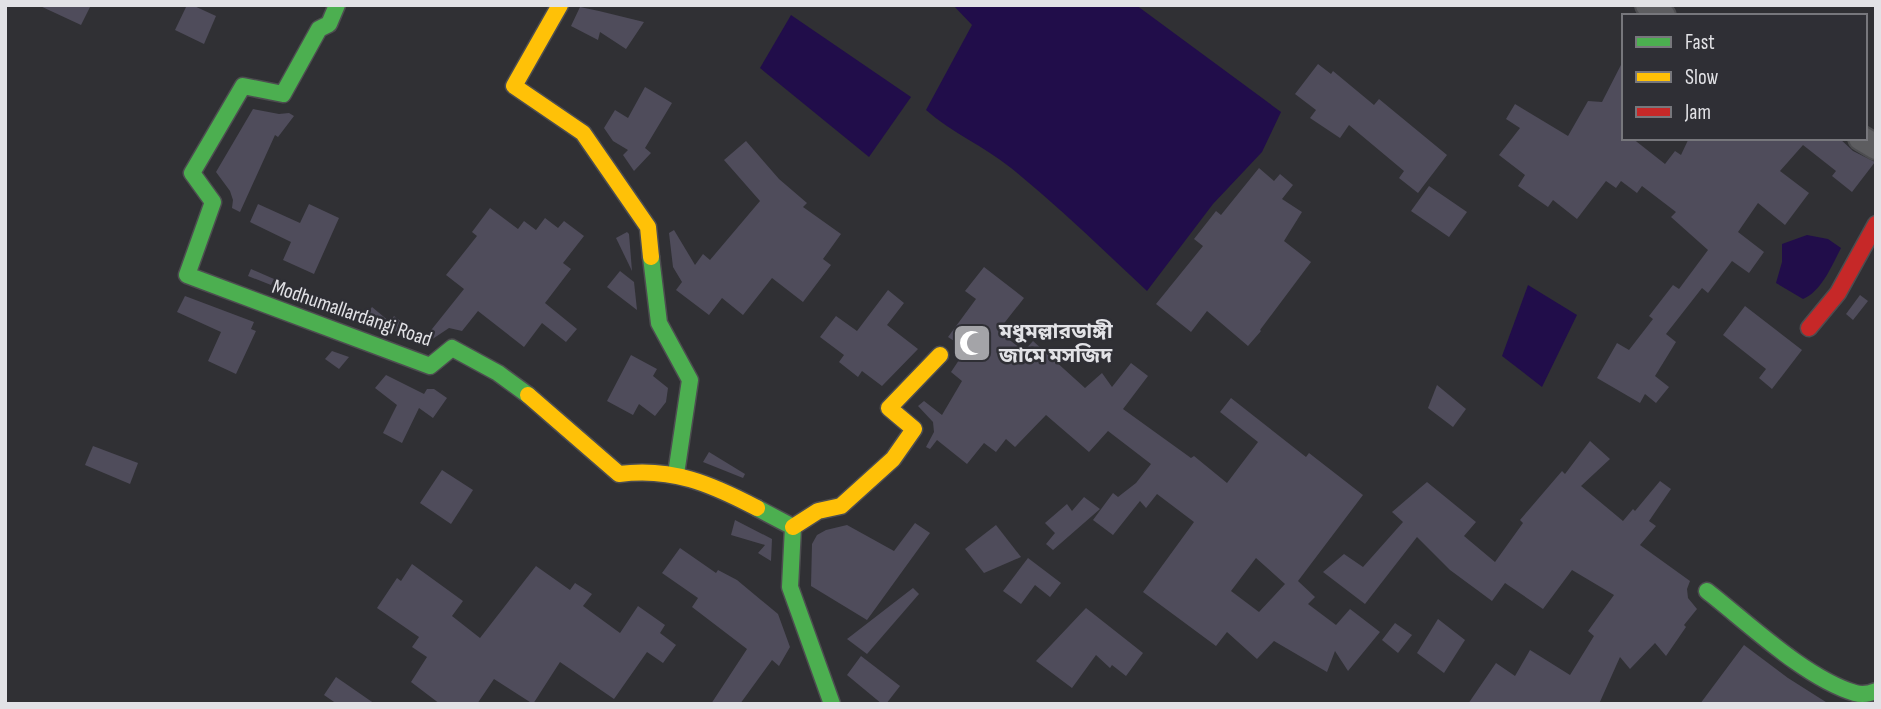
<svg xmlns="http://www.w3.org/2000/svg" width="1881" height="709" viewBox="0 0 1881 709" font-family="'Sofia Sans Condensed','Noto Sans Bengali',sans-serif">
  <style>
    .water { fill: #210d4a }
    .building { fill: #4f4c5b; fill-rule: evenodd }
    .lines { fill: none; stroke-linecap: round; stroke-linejoin: round }
    .street-casing { stroke: #4d4d50; stroke-width: 28 }
    .fast-casing { stroke: #4d4d50; stroke-width: 19 }
    .slow-casing { stroke: #4d4d50; stroke-width: 19 }
    .jam-casing { stroke: #4d4d50; stroke-width: 19 }
    .street { stroke: #5d5d60; stroke-width: 24 }
    .fast { stroke: #4caf50; stroke-width: 16 }
    .slow { stroke: #ffc107; stroke-width: 16 }
    .jam { stroke: #c62828; stroke-width: 16 }
    .labels { text-anchor: middle; dominant-baseline: central; stroke-width: 5; stroke-linejoin: round; paint-order: stroke }
    .street-label { font-size: 21px; fill: #e2e2e6; stroke: #2f2f35 }
    .poi-label { font-size: 21px; font-weight: bold; fill: #e2e2e6; stroke: #2f2f35; text-anchor: start }
  </style>
  <rect width="100%" height="100%" fill="#303034"/>
  <g class="water">
    <path d="M953 5H1136L1281 112 1262 152 1213 204 1147 291C1102 249 1058 206 1011 168 984 146 952 133 926 110L972 25Z"/>
    <polygon points="791,15 911,97 869,157 760,68"/>
    <path d="M1807 235 1828 239 1841 248C1832 265 1822 291 1803 299L1776 283 1782 262V244Z"/>
    <polygon points="1528,285 1577,315 1542,387 1502,356"/>
  </g>
  <g class="building">
    <polygon points="38,5 91,5 81,25"/>
    <polygon points="187,5 192,5 216,16 204,44 175,30"/>
    <polygon points="580,7 599,11 644,22 626,49 600,32 598,40 571,26"/>
    <polygon points="1624,59 1624,138 1632,138 1665,164 1675,151 1681,155 1689,138 1839,138 1853,151 1875,162 1852,192 1832,176 1836,171 1803,145 1780,171 1809,193 1785,225 1758,203 1738,232 1764,252 1749,273 1732,261 1708,293 1702,288 1666,334 1676,342 1655,376 1669,387 1656,403 1645,394 1640,403 1597,378 1617,343 1629,350 1653,319 1649,316 1673,285 1679,289 1708,250 1671,217 1676,212 1642,186 1637,193 1621,181 1616,188 1606,181 1577,219 1553,200 1548,207 1518,186 1525,175 1499,155 1520,128 1506,119 1515,104 1568,136 1588,101 1602,102"/>
    <polygon points="1318,64 1331,74 1333,71 1374,105 1379,99 1447,155 1418,193 1399,178 1404,171 1349,125 1340,138 1310,118 1316,110 1295,94"/>
    <polygon points="645,87 672,103 645,148 651,153 634,171 623,155 628,150 613,141 604,128 615,110 628,118"/>
    <polygon points="253,109 279,114 289,113 294,116 278,137 275,135 240,212 232,208 233,200 230,191 216,172"/>
    <polygon points="746,141 779,179 807,203 803,207 841,234 823,259 831,265 803,302 772,278 743,315 722,298 709,315 676,290 682,282 673,267 669,233 674,230 695,265 703,254 710,260 760,201 724,160"/>
    <polygon points="1259,168 1274,181 1280,174 1293,185 1282,199 1302,212 1284,241 1311,262 1260,330 1261,331 1248,346 1207,311 1191,332 1156,304 1203,246 1194,239 1216,211 1221,215"/>
    <polygon points="1429,186 1467,212 1449,237 1411,211"/>
    <polygon points="258,204 300,223 309,204 339,218 314,274 283,260 291,242 250,222"/>
    <polygon points="490,208 518,229 524,221 536,230 545,218 558,228 564,221 584,236 563,263 571,269 545,303 577,329 566,342 542,323 524,347 478,311 462,331 449,328 428,342 424,339 464,289 446,275 477,236 472,232"/>
    <polygon points="627,232 629,234 632,271 616,238"/>
    <path d="M984 267 1024 298 998 331 1024 351 1033 341 1085 388 1102 373 1112 387 1131 363 1148 376 1123 409 1191 458 1194 456 1227 483 1258 442 1220 412 1231 398 1306 457 1309 453 1363 495 1298 581 1315 597 1308 604 1336 625 1350 609 1380 632 1348 671 1335 651 1327 672 1274 641 1257 659 1227 632 1216 646 1143 592 1194 522 1157 494 1146 508 1140 501 1113 535 1093 520 1113 493 1118 497 1136 483 1151 464 1108 431 1089 452 1046 415 1015 447 1006 439 996 452 984 443 967 464 937 440 930 449 926 447 934 432 933 422 918 406 924 401 942 415 962 381 951 372 959 360V350L954 341 948 337 976 299 965 291ZM1256 558 1285 584 1259 612 1231 591Z"/>
    <polygon points="251,269 274,279 271,285 248,276"/>
    <polygon points="620,271 634,282 637,310 607,287"/>
    <polygon points="888,290 904,303 887,325 918,349 882,386 862,371 858,377 839,362 844,355 820,337 836,316 857,331"/>
    <polygon points="1860,295 1868,301 1853,320 1846,314"/>
    <polygon points="185,296 254,322 251,329 256,331 236,374 208,361 221,332 177,312"/>
    <polygon points="1745,306 1802,350 1772,389 1759,378 1766,369 1723,335"/>
    <polygon points="372,307 390,322 394,316 421,337 419,340 363,319"/>
    <polygon points="332,351 349,357 339,369 325,359"/>
    <polygon points="631,355 657,369 653,376 668,388 666,402 655,416 639,404 633,415 607,401"/>
    <polygon points="386,375 424,394 427,389 434,389 447,398 433,418 419,408 402,443 383,433 397,405 375,388"/>
    <polygon points="1437,385 1466,409 1453,427 1428,408"/>
    <polygon points="1590,441 1610,459 1581,486 1623,521 1633,509 1635,511 1660,481 1671,489 1649,521 1656,526 1640,545 1690,581 1687,589 1688,598 1697,609 1684,625 1686,627 1666,656 1655,643 1630,669 1620,657 1599,704 1468,704 1496,663 1515,676 1530,650 1570,675 1594,636 1588,631 1614,595 1572,570 1543,609 1505,583 1492,601 1450,570 1417,537 1365,604 1323,572 1344,554 1363,567 1403,522 1392,512 1427,482 1476,522 1464,536 1495,562 1523,523 1520,520 1562,471 1565,474"/>
    <polygon points="93,446 138,463 130,484 85,465"/>
    <polygon points="709,452 745,474 743,478 703,462"/>
    <polygon points="442,470 473,490 451,524 420,503"/>
    <polygon points="1084,497 1100,509 1053,550 1046,544 1055,533 1045,523 1067,504 1072,511"/>
    <polygon points="735,520 772,539 771,561 758,553 765,545 731,535"/>
    <polygon points="915,523 930,533 867,620 811,586 812,544 817,535 826,530 847,525 894,551"/>
    <polygon points="996,525 1021,557 984,573 965,549"/>
    <polygon points="680,548 716,573 718,570 737,580 778,614 790,647 779,666 772,660 740,704 711,704 747,649 692,607 698,598 662,573"/>
    <polygon points="1028,558 1061,583 1050,597 1035,585 1021,604 1003,591"/>
    <polygon points="412,564 463,601 452,616 480,638 536,566 570,590 575,583 592,594 583,606 620,633 638,606 665,625 660,633 676,645 663,663 647,652 614,699 560,662 533,704 494,679 477,704 440,704 411,682 427,657 412,647 419,637 377,608 397,578 401,581"/>
    <polygon points="913,588 919,594 867,654 847,639"/>
    <polygon points="1086,608 1143,653 1126,676 1112,665 1110,668 1096,655 1072,688 1036,661"/>
    <polygon points="1438,619 1465,640 1444,673 1417,653"/>
    <polygon points="1395,623 1412,635 1398,653 1382,640"/>
    <polygon points="1744,645 1788,678 1829,704 1700,704"/>
    <polygon points="861,656 900,686 886,704 882,704 847,675"/>
    <polygon points="336,677 375,704 337,704 324,695"/>
  </g>
  <g class="lines">
    <g class="street-casing">
      <g id="street">
        <polyline points="1648,5 1663,16"/>
        <polyline points="1861,138 1876,147"/>
      </g>
    </g>
    <g class="fast-casing">
      <g id="fast">
        <polyline points="337,5 329,24 319,29 283,94 243,86 192,173 213,202 187,275 430,366 452,348 498,373 528,395"/>
        <polyline points="651,257 659,323 690,380 676,474"/>
        <polyline points="757,508 793,527 790,587 832,704"/>
        <path d="M1707 591C1748 623 1805 678 1855 693 1862 695 1869 694 1876 691"/>
      </g>
    </g>
    <g class="slow-casing">
      <g id="slow">
        <polyline points="560,5 514,86 583,133 648,227 651,257"/>
        <path d="M528 395 619 474C672 467 711 484 757 508"/>
        <polyline points="793,527 818,511 841,506 893,459 914,429 889,408 940,355"/>
      </g>
    </g>
    <g class="jam-casing">
      <polyline id="jam" points="1809,328 1838,293 1876,224"/>
    </g>
    <use href="#street" class="street"/>
    <use href="#fast" class="fast"/>
    <use href="#slow" class="slow"/>
    <use href="#jam" class="jam"/>
  </g>
  <defs>
    <g id="mosque-square" transform="scale(2.0125)"><rect x="-9" y="-9" width="18" height="18" rx="4" fill="#a4a4a8" stroke="#2f2f35"/><path d="M3.5-4.9A6 6 0 1 0 3.5 4.9A5 5 0 1 1 3.5-4.9Z" fill="#fff"/></g>
  </defs>
  <g fill-rule="evenodd">
    <use href="#mosque-square" x="972" y="343"/>
  </g>
  <g class="labels">
    <g class="street-label">
      <text transform="translate(352 313) rotate(19)">Modhumallardangi Road</text>
    </g>
    <g class="poi-label">
      <text x="999" y="331">মধুমল্লারডাঙ্গী<tspan x="999" dy="24">জামে মসজিদ</tspan></text>
    </g>
  </g>
  <rect width="1881" height="709" fill="none" stroke="#e2e2e6" stroke-width="14"/>
  <rect x="1622" y="14" width="245" height="126" fill="#2f2f35" stroke="#77777c" stroke-width="2"/>
  <rect x="1636" y="37" width="35" height="10" fill="#4caf50" stroke="#77777c" stroke-width="2"/>
  <text x="1685" y="49" font-size="21" fill="#e2e2e6">Fast</text>
  <rect x="1636" y="72" width="35" height="10" fill="#ffc107" stroke="#77777c" stroke-width="2"/>
  <text x="1685" y="84" font-size="21" fill="#e2e2e6">Slow</text>
  <rect x="1636" y="107" width="35" height="10" fill="#c62828" stroke="#77777c" stroke-width="2"/>
  <text x="1685" y="119" font-size="21" fill="#e2e2e6">Jam</text>
</svg>
